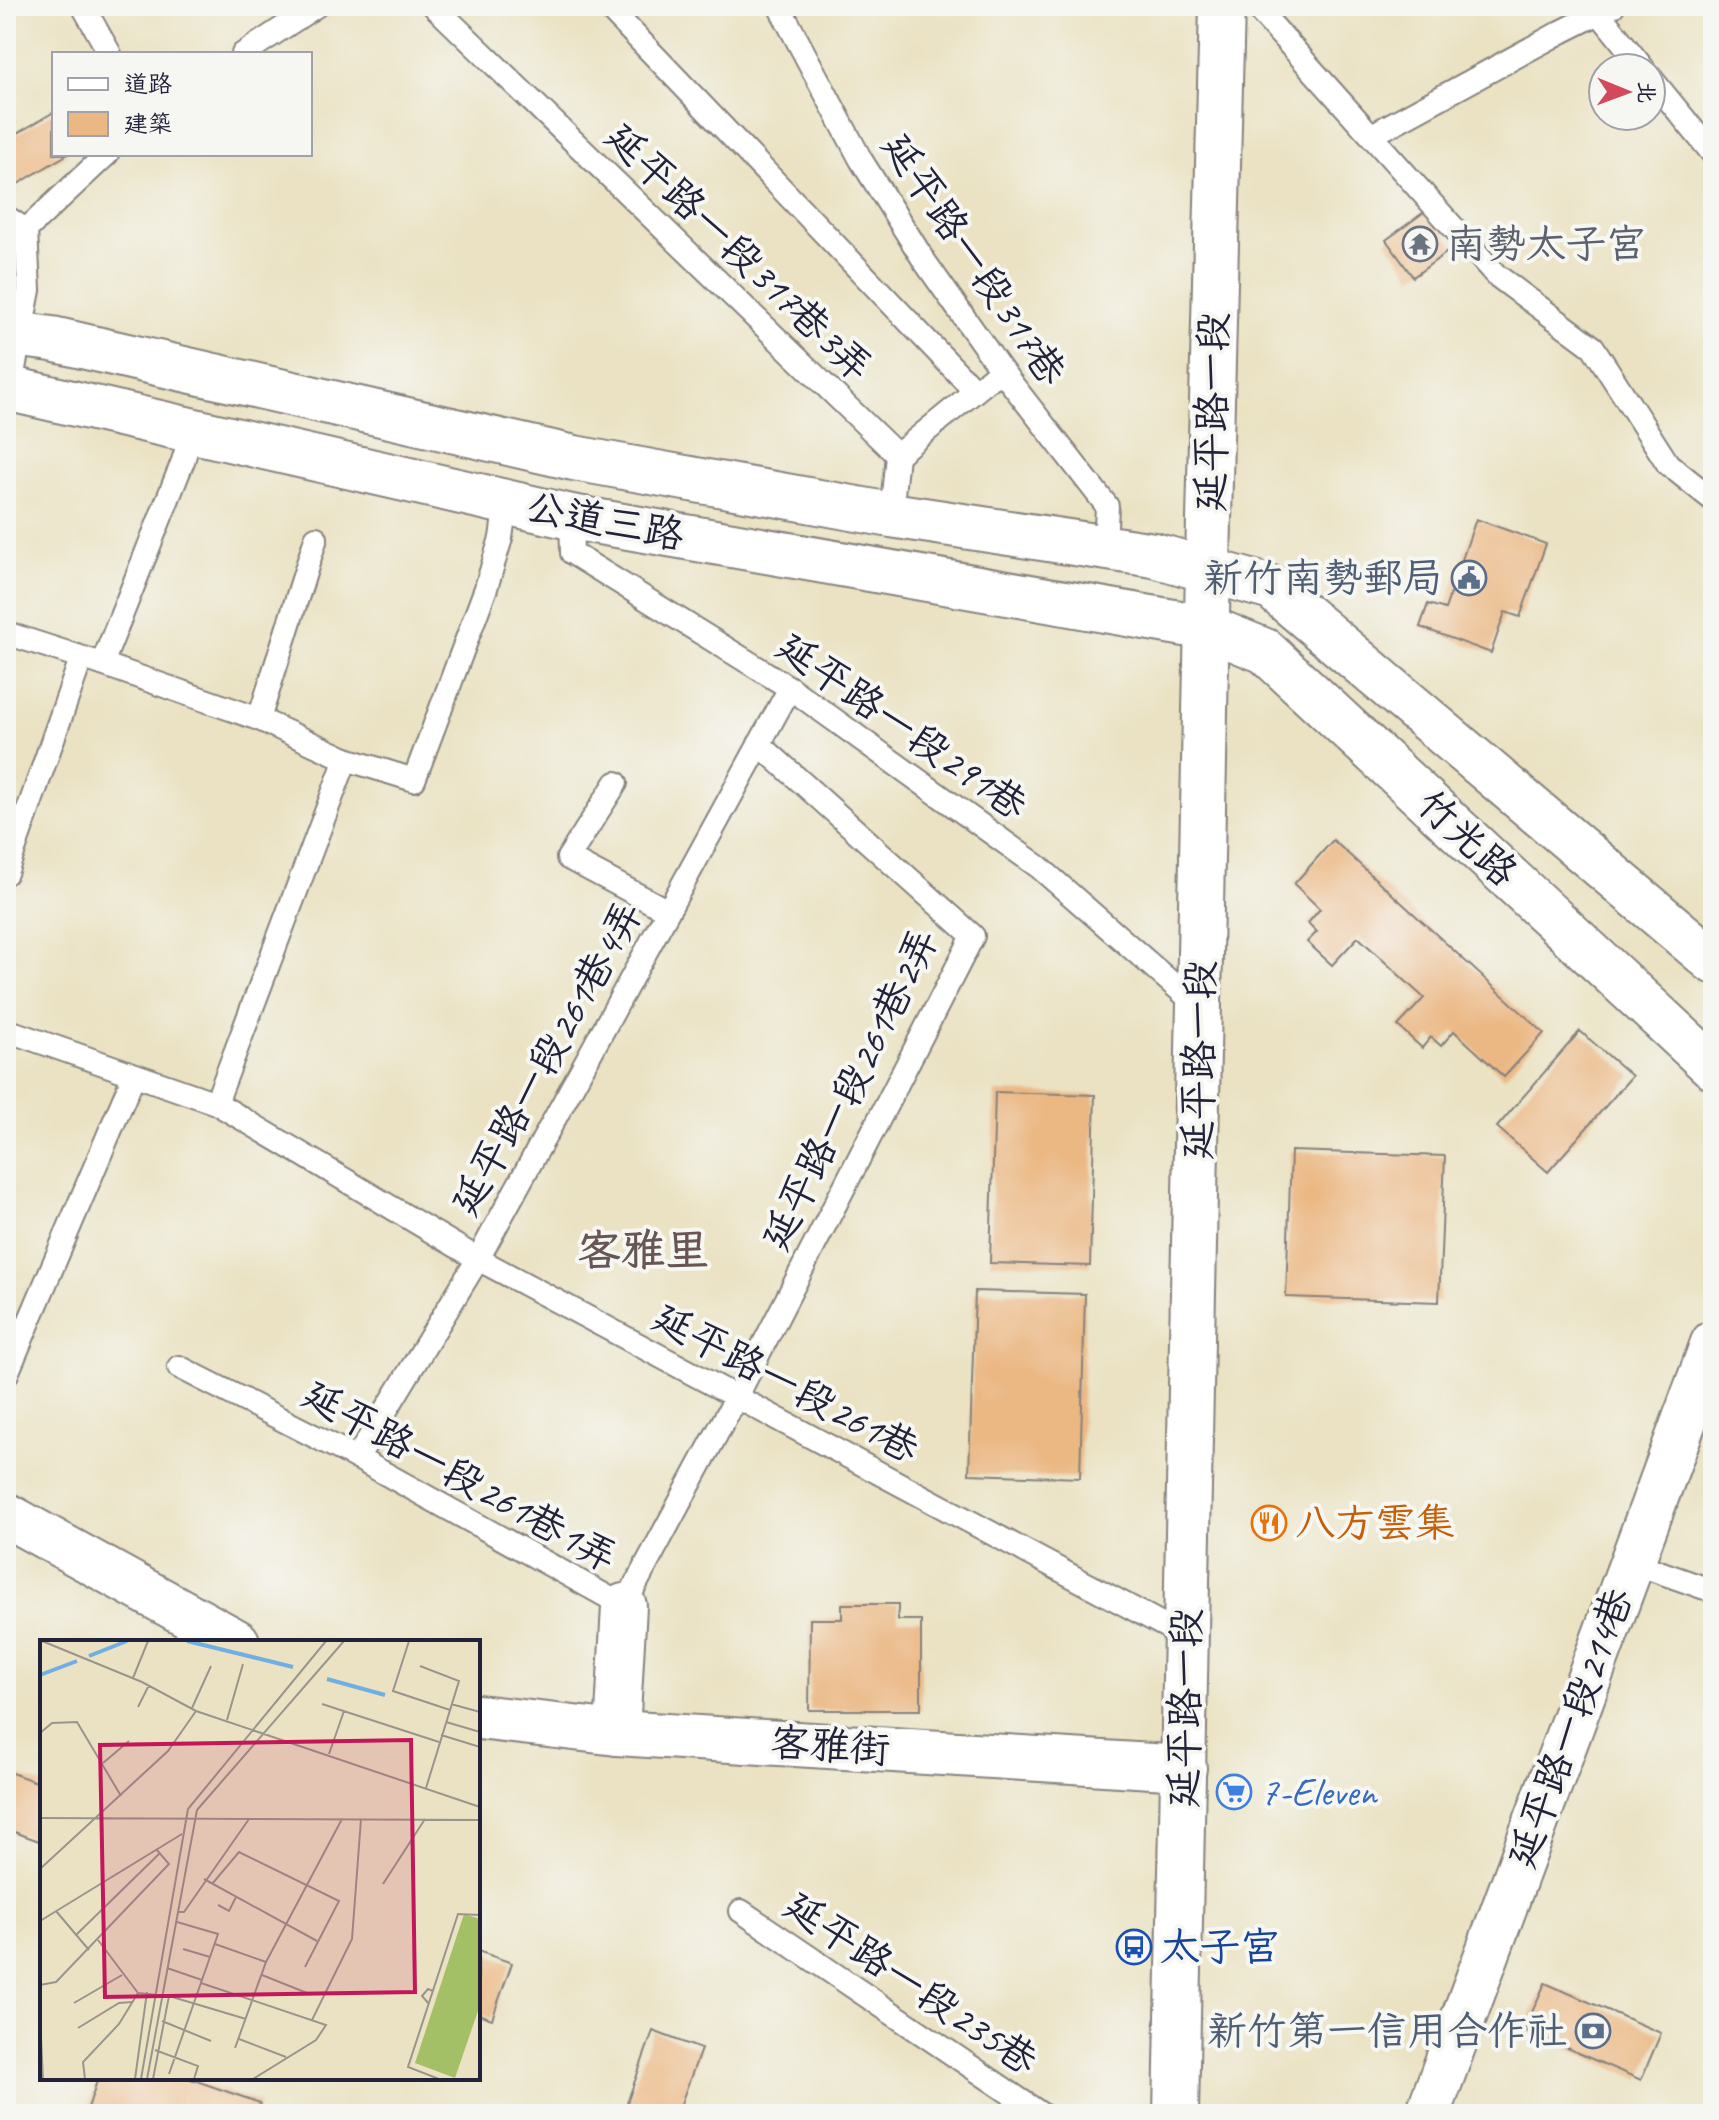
<svg xmlns="http://www.w3.org/2000/svg" width="1719" height="2120" viewBox="0 0 1719 2120" font-family="Caveat,'LXGW WenKai TC',sans-serif">
  <style>
    .building { fill: #ebb884 }
    .lines { fill: none; stroke-linecap: round; stroke-linejoin: round }
    .service-casing { stroke: #86827e; stroke-width: 26 }
    .minor-casing { stroke: #86827e; stroke-width: 48 }
    .tertiary-casing { stroke: #86827e; stroke-width: 48 }
    .service { stroke: #fff; stroke-width: 22 }
    .minor { stroke: #fff; stroke-width: 44 }
    .tertiary { stroke: #fff; stroke-width: 44 }
    .labels { text-anchor: middle; dominant-baseline: central; stroke-width: 8; stroke-linejoin: round; paint-order: stroke }
    .worship-label { font-size: 40px; fill: #5b616d; stroke: #f6f6f2; text-anchor: start }
    .street-label { font-size: 40px; fill: #22223b; stroke: #f6f6f2 }
    .service-label { font-size: 40px; fill: #4e5e75; stroke: #f6f6f2; text-anchor: end }
    .food-label { font-size: 40px; fill: #c56008; stroke: #f6f6f2; text-anchor: start }
    .shop-label { font-size: 40px; fill: #366cbe; stroke: #f6f6f2; text-anchor: start }
    .transit-label { font-size: 40px; fill: #164399; stroke: #f6f6f2; text-anchor: start }
    .quarter-label { font-size: 44px; font-weight: bold; fill: #685655; stroke: #f6f6f2 }
    .inset-river { fill: none; stroke: #70afe3; stroke-width: 4 }
    .inset-road { fill: none; stroke: #9a958c; stroke-width: 2 }
    .view { fill: #c2185b; fill-opacity: 0.15; stroke: #c2185b; stroke-width: 4 }
    .inset-edge { fill: none; stroke: #22223b; stroke-width: 4 }
  </style>
  <rect width="100%" height="100%" fill="#f6f6f2"/>
  <filter id="ink" filterUnits="userSpaceOnUse"><feTurbulence type="fractalNoise" baseFrequency=".0125" numOctaves="2"/><feDisplacementMap in="SourceGraphic" scale="16" xChannelSelector="R" yChannelSelector="G"/><feConvolveMatrix kernelMatrix="1 2 1 2 8 2 1 2 1" color-interpolation-filters="sRGB"/></filter>
  <filter id="wash" filterUnits="userSpaceOnUse"><feTurbulence type="fractalNoise" baseFrequency=".006" numOctaves="4" result="noise"/><feDisplacementMap in="SourceGraphic" scale="32" xChannelSelector="R" yChannelSelector="G"/><feGaussianBlur stdDeviation="1.8" result="paint"/><feColorMatrix in="noise" values="0 0 0 0 0 0 0 0 0 0 0 0 0 0 0 0 0 1.4 0 .05"/><feComposite in="paint" operator="in"/></filter>
  <g filter="url(#wash)">
    <rect width="100%" height="100%" fill="#eae2c2"/>
    <g id="blocks">
      <g class="building">
        <polygon points="54,112 54,154 68,154 6,191 6,140"/>
        <polygon points="1427,210 1454,247 1413,277 1386,240"/>
        <polygon points="1476,519 1546,544 1520,617 1505,612 1491,653 1420,627 1428,604 1445,609"/>
        <polygon points="1333,840 1544,1033 1504,1077 1454,1031 1441,1046 1431,1037 1422,1048 1398,1026 1424,998 1358,937 1332,965 1307,942 1317,932 1308,923 1320,909 1294,884"/>
        <polygon points="1580,1031 1632,1076 1548,1172 1497,1127"/>
        <polygon points="995,1092 1095,1095 1090,1266 990,1263"/>
        <polygon points="1291,1151 1445,1156 1439,1302 1286,1297"/>
        <polygon points="975,1291 1085,1294 1080,1478 969,1474"/>
        <polygon points="842,1604 898,1604 898,1620 921,1620 921,1710 809,1710 810,1619 842,1619"/>
        <polygon points="6,1771 42,1784 42,1842 6,1829"/>
        <polygon points="478,1951 512,1963 492,2019 478,2014"/>
        <polygon points="1545,1983 1661,2033 1641,2080 1524,2030"/>
        <polygon points="653,2031 701,2049 677,2114 623,2114"/>
        <polygon points="98,2078 188,2078 260,2103 257,2114 86,2114"/>
      </g>
    </g>
  </g>
  <g filter="url(#ink)">
    <use href="#blocks" fill-opacity="0" stroke="#86827e" stroke-width="2"/>
    <g class="lines">
      <g class="service-casing">
        <g id="service">
          <polyline points="83,6 110,54"/>
          <polyline points="434,6 897,455 1001,370"/>
          <polyline points="607,6 975,391"/>
          <polyline points="779,6 861,160 925,262 1001,370 1107,506 1105,547"/>
          <polyline points="1255,6 1496,275 1593,347 1668,464 1713,500"/>
          <polyline points="1599,13 1643,68"/>
          <polyline points="243,54 316,6"/>
          <polyline points="1651,78 1713,154"/>
          <polyline points="1372,135 1561,32 1613,6"/>
          <polyline points="6,217 26,230 29,290 9,395"/>
          <polyline points="26,230 107,154"/>
          <polyline points="891,515 897,455"/>
          <polyline points="571,517 572,553 790,688 1039,867 1199,1007"/>
          <polyline points="316,538 259,719 346,759 414,780 486,588 501,538 506,502"/>
          <polyline points="6,633 102,664 259,719"/>
          <polyline points="102,664 183,461 192,431"/>
          <polyline points="616,783 568,858 668,911"/>
          <polyline points="6,873 81,659"/>
          <polyline points="6,1030 216,1103 478,1259 1186,1637"/>
          <polyline points="216,1103 346,759"/>
          <polyline points="179,1367 357,1458 624,1606 736,1398 973,936 759,744"/>
          <polyline points="6,1376 134,1075"/>
          <polyline points="357,1458 478,1259 790,688"/>
          <polyline points="1631,1562 1713,1591"/>
          <polyline points="741,1911 1041,2114"/>
        </g>
      </g>
      <g class="minor-casing">
        <g id="minor">
          <polyline points="6,1515 237,1642"/>
          <polyline points="478,1717 617,1733 1184,1768"/>
          <polyline points="617,1733 624,1606"/>
          <polyline points="1428,2114 1713,1343"/>
        </g>
      </g>
      <g class="tertiary-casing">
        <g id="tertiary">
          <polyline points="6,333 52,339 574,458 891,515 1154,555 1272,588 1713,961"/>
          <polyline points="6,388 571,517 1208,628 1265,651 1713,1067"/>
          <polyline points="1176,2114 1209,519 1222,6"/>
        </g>
      </g>
      <use href="#service" class="service"/>
      <use href="#minor" class="minor"/>
      <use href="#tertiary" class="tertiary"/>
    </g>
  </g>
  <defs>
    <g id="temple-ring" transform="scale(1.8)"><circle r="9.5" fill="#f6f6f2" stroke="#6b7280" stroke-width="1.5"/><path d="M0-6L5-2H3V0L6.5 2.5H4V6H1.5V3h-3V6H-4V2.5H-6.5L-3 0V-2H-5Z" fill="#6b7280"/></g>
    <g id="civic-ring" transform="scale(1.8)"><circle r="9.5" fill="#f6f6f2" stroke="#5c6f8a" stroke-width="1.5"/><path d="M-.6-6.5H3V-4.5H.6V-3L4-1V1h2V6H-6V1h2V-1L-.6-3ZM-1.2 2.5V6h2.4V2.5Z" fill="#5c6f8a"/></g>
    <g id="restaurant-ring" transform="scale(1.8)"><circle r="9.5" fill="#f6f6f2" stroke="#e8710a" stroke-width="1.5"/><path d="M-5-6h1v4h1v-4h1v4h1v-4h1v5L-1.5 .5V6h-2V.5L-5-1ZM5-6V6H3V1.5H1.5Q1.5-4 5-6Z" fill="#e8710a"/></g>
    <g id="supermarket-ring" transform="scale(1.8)"><circle r="9.5" fill="#f6f6f2" stroke="#3f7fe0" stroke-width="1.5"/><path d="M-6-5.5h2.5l.6 2H6L4.5 2H-2.5L-4.4-4H-6ZM-1.5 3.2a1.3 1.3 0 1 0 .1 0ZM3 3.2a1.3 1.3 0 1 0 .1 0Z" fill="#3f7fe0"/></g>
    <g id="bus-ring" transform="scale(1.8)"><circle r="9.5" fill="#f6f6f2" stroke="#1a4fb4" stroke-width="1.5"/><path d="M-5-6H5V4H4V6H2V4H-2V6H-4V4H-5ZM-3.5-4V0h7V-4ZM-3.5 1.2v1.5H-2V1.2ZM2 1.2v1.5H3.5V1.2Z" fill="#1a4fb4"/></g>
    <g id="bank-ring" transform="scale(1.8)"><circle r="9.5" fill="#f6f6f2" stroke="#5c6f8a" stroke-width="1.5"/><path d="M-6-4H6V4H-6ZM0-2.3a2.3 2.3 0 1 0 0 4.6a2.3 2.3 0 1 0 0-4.6Z" fill="#5c6f8a"/></g>
  </defs>
  <g fill-rule="evenodd">
    <use href="#temple-ring" x="1420" y="244"/>
    <use href="#civic-ring" x="1469" y="578"/>
    <use href="#restaurant-ring" x="1269" y="1523"/>
    <use href="#supermarket-ring" x="1234" y="1792"/>
    <use href="#bus-ring" x="1134" y="1947"/>
    <use href="#bank-ring" x="1593" y="2031"/>
  </g>
  <g class="labels">
    <g class="worship-label">
      <text x="1446" y="244">南勢太子宮</text>
    </g>
    <g class="street-label">
      <text transform="translate(739 252) rotate(44)">延平路一段317巷3弄</text>
      <text transform="translate(974 259) rotate(56)">延平路一段317巷</text>
      <text transform="translate(1212 412) rotate(-89)">延平路一段</text>
      <text transform="translate(605 521) rotate(11)">公道三路</text>
      <text transform="translate(902 726) rotate(35)">延平路一段291巷</text>
      <text transform="translate(1467 838) rotate(43)">竹光路</text>
      <text transform="translate(547 1058) rotate(-61)">延平路一段261巷4弄</text>
      <text transform="translate(1199 1060) rotate(-89)">延平路一段</text>
      <text transform="translate(850 1089) rotate(-64)">延平路一段261巷2弄</text>
      <text transform="translate(786 1383) rotate(28)">延平路一段261巷</text>
      <text transform="translate(460 1476) rotate(29)">延平路一段261巷1弄</text>
      <text transform="translate(1185 1708) rotate(-89)">延平路一段</text>
      <text transform="translate(1570 1728) rotate(-70)">延平路一段214巷</text>
      <text transform="translate(830 1746) rotate(4)">客雅街</text>
      <text transform="translate(911 1983) rotate(34)">延平路一段235巷</text>
    </g>
    <g class="service-label">
      <text x="1443" y="578">新竹南勢郵局</text>
      <text x="1567" y="2031">新竹第一信用合作社</text>
    </g>
    <g class="food-label">
      <text x="1295" y="1523">八方雲集</text>
    </g>
    <g class="shop-label">
      <text x="1260" y="1792">7-Eleven</text>
    </g>
    <g class="transit-label">
      <text x="1160" y="1947">太子宮</text>
    </g>
    <g class="quarter-label">
      <text x="643" y="1250">客雅里</text>
    </g>
  </g>
  <g transform="translate(40 1640)">
    <rect width="440" height="440" fill="#eae2c2"/>
    <path d="M424 274 440 279V365L415 438 375 423Z" fill="#a3c067"/>
    <path class="inset-river" d="M147 1 253 27M49 16 87 1M0 35 37 21M287 39 345 55"/>
    <path class="inset-road" d="M2 1 102 42 156 71 440 167M369 1 353 51 410 70M380 26 419 41 386 148M93 38 108 1M282 64 399 102M411 64 440 72M98 67 109 45M152 68 171 26M187 80 203 24M406 82 440 92M0 93 12 83 37 82 81 156M401 95 440 107M289 114 304 71M63 123 89 101M0 178 440 180M0 229 128 111 156 71M164 239 277 301M172 244 199 212 299 261 265 327M343 244 385 179M178 265 189 271 196 257M16 271 49 310M139 272H144L209 179M0 281 142 194M137 282 178 294 170 317 143 309M36 295 120 213M58 300 98 353M175 304 226 322M127 328 162 340M222 335 267 353M161 343 286 385 276 400 213 439M0 345 16 342 129 224 116 209M34 363 82 335M389 364 382 356 388 349 393 351M0 376 3 439M272 380 312 299 321 179M122 381 171 401M38 388 79 363 92 362M199 399 246 417M195 408 226 322 302 179M115 410 158 426 154 439M129 434 170 317M45 439 43 422 79 384 98 353 129 356 206 379M95 439 107 352M101 439 148 169 286 1M107 439 157 170 304 1M113 439 129 356M399 439 368 427 418 274 440 275"/>
    <path class="view" d="M371 100 375 352 65 357 60 105Z"/>
    <rect width="440" height="440" class="inset-edge"/>
  </g>
  <rect width="1719" height="2120" fill="none" stroke="#f6f6f2" stroke-width="32"/>
  <rect x="52" y="52" width="260" height="104" fill="#f6f6f2" stroke="#a1a1a9" stroke-width="2"/>
  <rect x="68" y="78" width="40" height="12" fill="#ffffff" stroke="#a1a1a9" stroke-width="2"/>
  <text x="124" y="92" font-size="24" fill="#22223b">道路</text>
  <rect x="68" y="112" width="40" height="24" fill="#ebb884" stroke="#a1a1a9" stroke-width="2"/>
  <text x="124" y="132" font-size="24" fill="#22223b">建築</text>
  <g transform="translate(1627 92) rotate(91)"><circle r="38" fill="#f6f6f2" stroke="#a1a1a9" stroke-width="2"/>
  <path d="M0-6L14 30L0 20L-14 30Z" fill="#d1495b"/>
  <text y="-12" font-size="22" font-weight="bold" text-anchor="middle" fill="#22223b">北</text>
  </g>
</svg>
